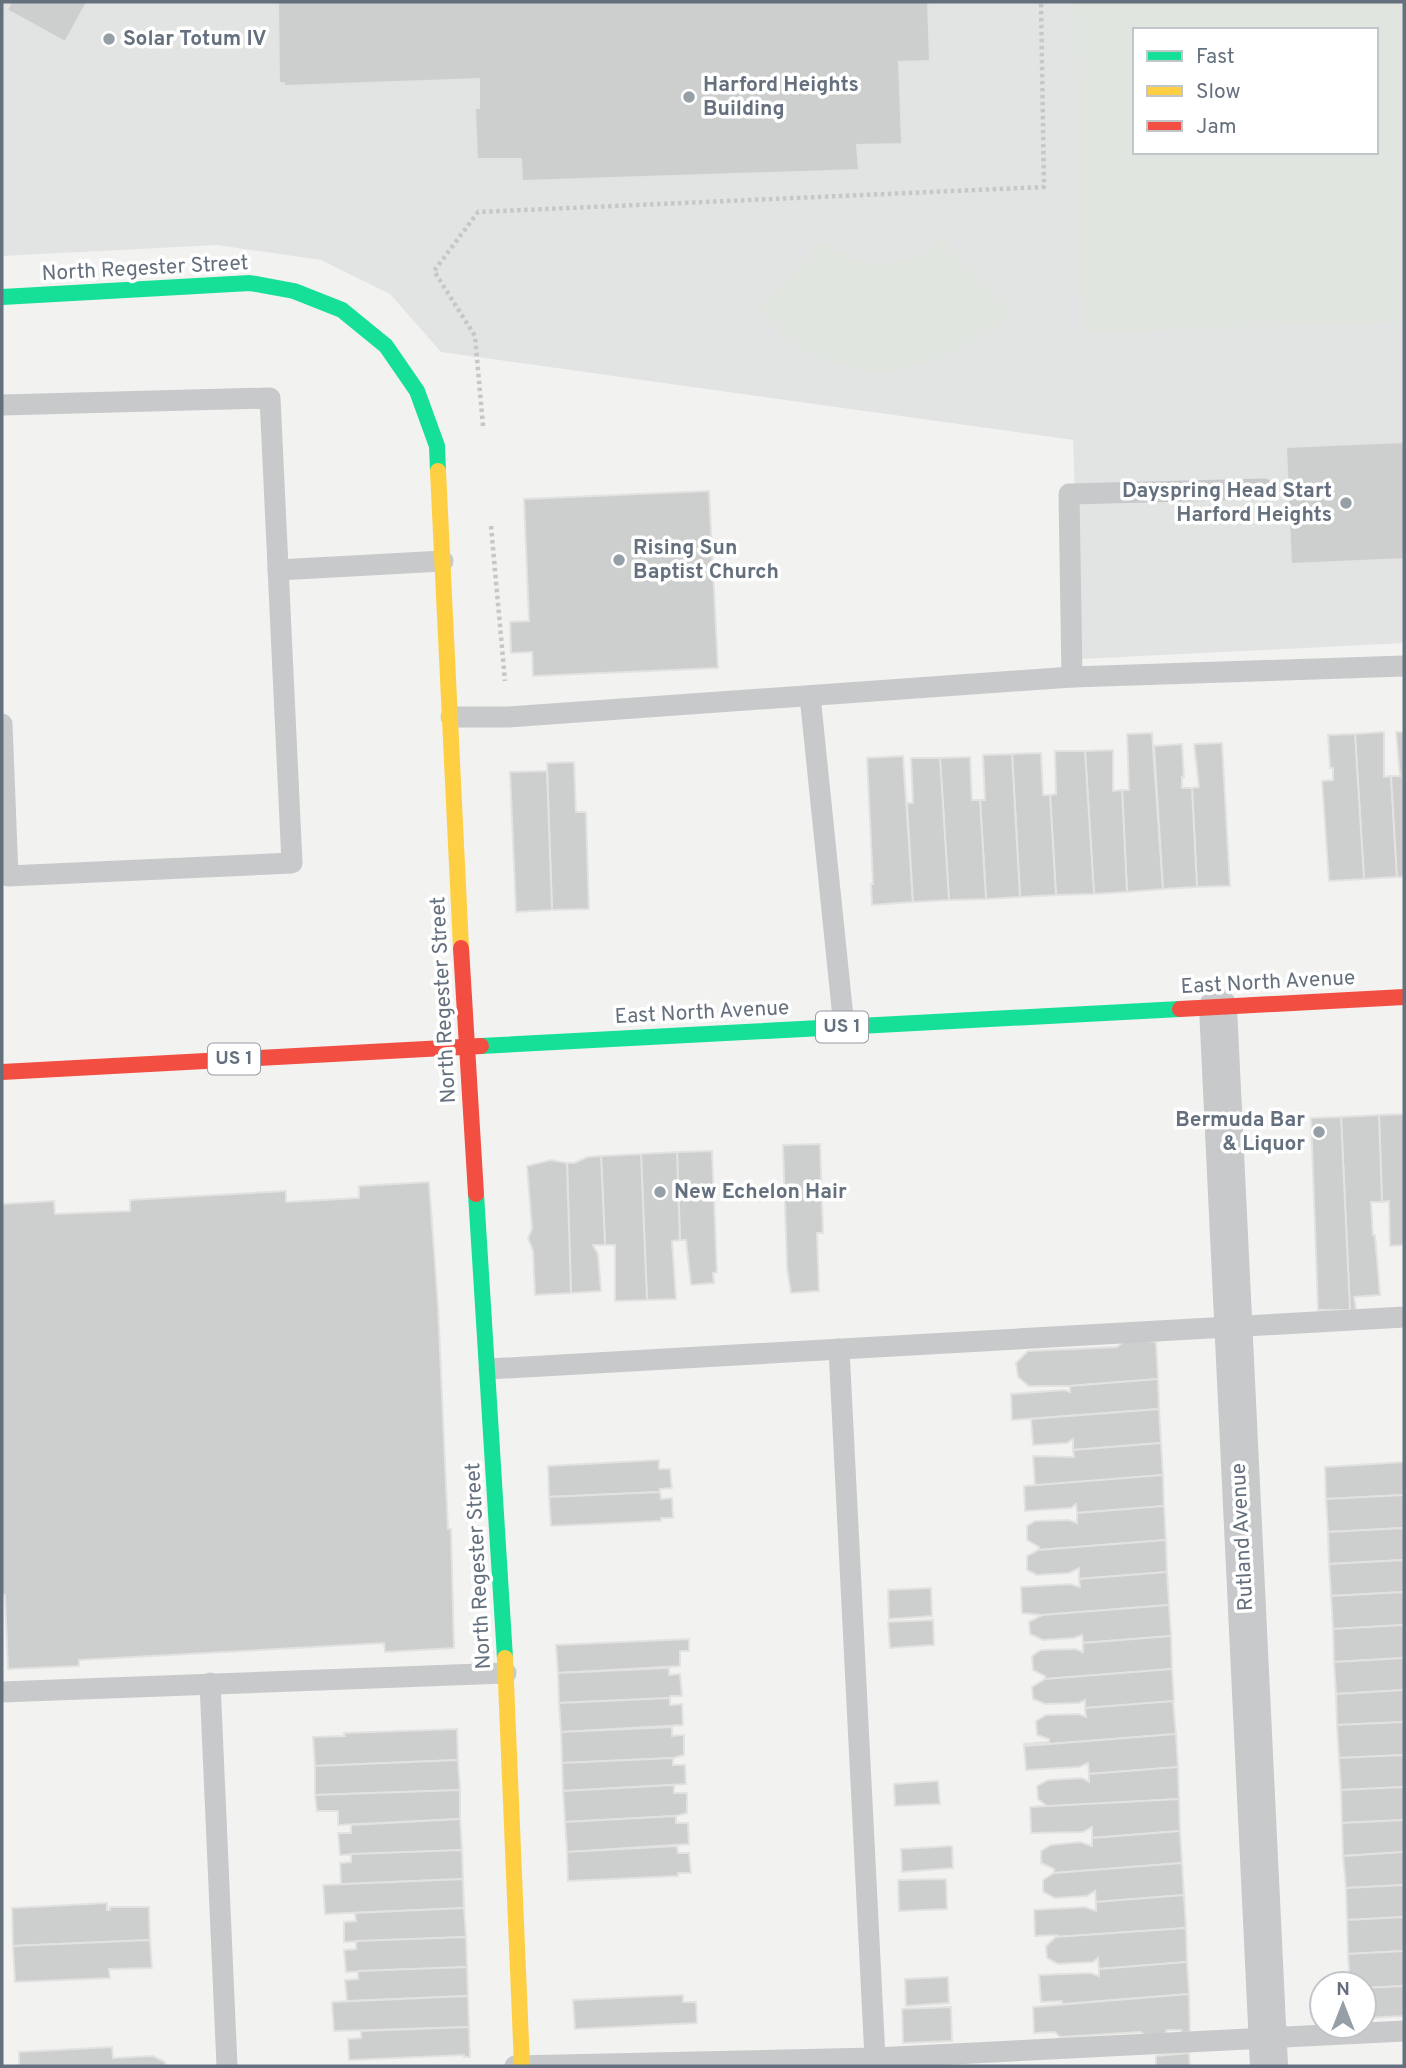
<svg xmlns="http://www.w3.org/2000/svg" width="1406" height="2068" viewBox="0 0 1406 2068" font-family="Overpass,sans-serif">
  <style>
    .built { fill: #e2e4e3; fill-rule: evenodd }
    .green { fill: #e1e5df; fill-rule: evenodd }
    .building { fill: #cdcece; stroke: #e2e2e0; stroke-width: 2 }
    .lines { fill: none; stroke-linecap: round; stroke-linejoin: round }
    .path { stroke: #c7c7c7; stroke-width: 4.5; stroke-dasharray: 3.5 3.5; stroke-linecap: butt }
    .lane { stroke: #c8c9ca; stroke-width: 21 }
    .street { stroke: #c8c9ca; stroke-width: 38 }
    .fast { stroke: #16e098; stroke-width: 16 }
    .slow { stroke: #ffcf43; stroke-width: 16 }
    .jam { stroke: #f24e42; stroke-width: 16 }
    .poi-dot { fill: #969ea6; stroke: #fff; stroke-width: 2.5 }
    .labels { text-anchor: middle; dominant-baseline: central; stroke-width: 7; stroke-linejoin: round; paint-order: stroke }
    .shield { fill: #fff; stroke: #939ba5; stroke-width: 2 }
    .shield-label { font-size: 19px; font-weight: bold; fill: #65707e }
    .poi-label { font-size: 21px; font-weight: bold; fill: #65707e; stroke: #fff; text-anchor: start }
    .street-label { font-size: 21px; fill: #65707e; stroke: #fff }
  </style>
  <rect width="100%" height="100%" fill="#f2f2f1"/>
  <path class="built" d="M2 2H1404V643L1081 659 1073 440 441 352 390 294 321 260 217 245 2 256ZM1135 30H1376V152H1135Z"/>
  <g class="green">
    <path d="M1072 2H1404V321L1084 333ZM1135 30H1376V152H1135Z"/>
    <path d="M944 240 1015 312C950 366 881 392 801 350 785 341 771 322 758 309L820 242C867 269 899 274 944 240Z"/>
  </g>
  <g class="building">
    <polygon points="11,2 87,2 65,42 7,10"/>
    <polygon points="11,2 87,2 65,42 7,10"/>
    <polygon points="278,2 928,2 930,61 899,62 902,144 857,145 859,170 522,181 521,159 477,159 475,108 479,108 479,79 284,86 284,83 279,83"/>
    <polygon points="278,2 928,2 930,61 899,62 902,144 857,145 859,170 522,181 521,159 477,159 475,108 479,108 479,79 284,86 284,83 279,83"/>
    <polygon points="1404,442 1404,559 1291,564 1286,447"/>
    <polygon points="709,491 718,668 533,676 532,652 511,653 510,622 529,621 524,499"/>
    <polygon points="1384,732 1384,777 1391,776 1397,877 1364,879 1355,734"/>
    <polygon points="1396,732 1404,732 1404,877 1397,877 1391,776 1400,776"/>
    <polygon points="1152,733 1163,889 1127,892 1122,790 1129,790 1127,734"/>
    <polygon points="1355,734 1364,879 1329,881 1322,781 1333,780 1333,768 1330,768 1328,735"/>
    <polygon points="1222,743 1230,886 1197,887 1192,788 1199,787 1194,744"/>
    <polygon points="1182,744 1184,777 1182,777 1182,788 1192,788 1197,887 1163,889 1154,746"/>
    <polygon points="1113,750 1113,791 1122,790 1127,892 1094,894 1085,751"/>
    <polygon points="1055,751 1085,751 1094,894 1056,895 1050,795 1056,794"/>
    <polygon points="1041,753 1043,795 1050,795 1056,895 1020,897 1012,754"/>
    <polygon points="1012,754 1020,897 986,899 980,800 985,800 983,755"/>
    <polygon points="903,756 913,902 872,905 871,884 873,884 867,758"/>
    <polygon points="970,757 972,800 980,800 986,899 949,900 940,758"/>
    <polygon points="911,758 940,758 949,900 913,902 907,803 913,803"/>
    <polygon points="574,762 576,812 586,812 589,909 552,910 547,763"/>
    <polygon points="547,771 552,910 516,912 510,772"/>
    <polygon points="1404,1114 1404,1245 1390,1246 1389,1201 1382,1202 1379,1115"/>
    <polygon points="1379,1115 1382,1202 1371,1202 1373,1235 1375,1235 1380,1295 1354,1297 1356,1310 1350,1310 1341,1117"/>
    <polygon points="1341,1117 1350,1310 1318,1310 1311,1118"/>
    <polygon points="820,1144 823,1233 817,1233 819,1291 791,1293 787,1268 783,1145"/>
    <polygon points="712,1151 717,1272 713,1273 714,1283 691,1285 686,1240 680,1240 677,1152"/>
    <polygon points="677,1152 680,1240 672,1241 676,1299 647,1300 641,1154"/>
    <polygon points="641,1154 647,1300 615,1301 615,1245 605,1245 601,1156"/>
    <polygon points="601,1156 605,1245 593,1245 598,1254 601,1291 571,1293 567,1163 574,1163 588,1157"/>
    <polygon points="551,1160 567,1163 571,1293 535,1295 533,1251 528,1238 532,1229 527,1166"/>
    <polygon points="429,1182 438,1306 448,1529 451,1529 454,1648 385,1652 384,1643 79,1660 79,1666 8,1669 5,1595 2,1595 2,1204 54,1201 55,1214 130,1211 130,1200 286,1191 286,1202 359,1198 359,1186"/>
    <polygon points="1127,1339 1156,1342 1158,1379 1070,1386 1029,1386 1018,1377 1016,1363 1028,1351 1117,1347"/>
    <polygon points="1158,1379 1159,1409 1012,1420 1011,1394 1064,1390 1070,1392 1070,1386"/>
    <polygon points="1159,1409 1161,1443 1073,1450 1073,1439 1067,1443 1033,1445 1031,1419"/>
    <polygon points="1161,1443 1163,1475 1035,1486 1033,1456 1074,1457 1073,1450"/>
    <polygon points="659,1460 659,1469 670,1469 672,1488 660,1489 660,1492 549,1497 548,1466"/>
    <polygon points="1404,1462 1404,1495 1326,1499 1325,1467"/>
    <polygon points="1163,1475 1164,1506 1077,1513 1076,1504 1071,1508 1025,1511 1024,1486"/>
    <polygon points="660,1492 661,1499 672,1498 673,1518 661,1518 661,1521 551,1526 549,1497"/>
    <polygon points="1404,1495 1404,1528 1328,1532 1326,1499"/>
    <polygon points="1164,1506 1166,1540 1038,1550 1039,1547 1027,1540 1027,1526 1035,1521 1069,1520 1077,1523 1077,1513"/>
    <polygon points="1404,1528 1404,1560 1329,1564 1328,1532"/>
    <polygon points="1166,1540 1167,1572 1079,1579 1079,1568 1069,1573 1037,1575 1027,1570 1027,1556 1038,1550"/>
    <polygon points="1404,1560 1404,1592 1331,1596 1329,1564"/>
    <polygon points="1167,1572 1169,1605 1042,1615 1022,1613 1021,1587 1069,1584 1080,1587 1079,1579"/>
    <polygon points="931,1588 932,1616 889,1619 888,1590"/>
    <polygon points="1404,1592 1404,1625 1333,1629 1331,1596"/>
    <polygon points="1169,1605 1171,1636 1083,1643 1082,1635 1074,1638 1043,1640 1030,1634 1029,1622 1042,1615"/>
    <polygon points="933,1620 934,1645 890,1648 888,1622"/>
    <polygon points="1404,1625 1404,1658 1334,1662 1333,1629"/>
    <polygon points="1171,1636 1172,1669 1045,1679 1045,1676 1033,1670 1032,1656 1041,1650 1075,1649 1083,1652 1083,1643"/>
    <polygon points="689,1639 689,1651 680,1651 680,1666 558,1673 556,1645"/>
    <polygon points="1404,1658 1404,1690 1336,1694 1334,1662"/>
    <polygon points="669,1668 669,1675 680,1674 682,1696 670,1696 670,1698 559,1703 558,1673"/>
    <polygon points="1172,1669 1174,1702 1085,1708 1085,1700 1079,1703 1045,1704 1033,1699 1032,1687 1045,1679"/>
    <polygon points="1404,1690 1404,1722 1337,1725 1336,1694"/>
    <polygon points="670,1698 670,1705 682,1704 683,1725 561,1732 559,1703"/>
    <polygon points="1173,1701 1176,1734 1024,1746 1024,1744 1049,1742 1049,1739 1037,1735 1036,1721 1046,1715 1079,1714 1086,1717 1085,1708"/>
    <polygon points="1404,1722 1404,1755 1339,1758 1337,1725"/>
    <polygon points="672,1727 672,1736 684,1735 684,1755 673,1758 562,1763 561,1732"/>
    <polygon points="457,1729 458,1760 315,1766 313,1737 345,1736 344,1733"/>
    <polygon points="1176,1734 1178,1767 1089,1774 1088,1763 1079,1767 1026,1770 1024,1746"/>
    <polygon points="1404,1755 1404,1787 1341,1790 1339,1758"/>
    <polygon points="673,1758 673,1765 685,1765 686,1784 563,1791 562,1763"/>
    <polygon points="458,1760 460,1790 315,1795 315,1766"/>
    <polygon points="1178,1767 1179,1799 1048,1807 1038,1799 1037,1786 1048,1780 1082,1778 1089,1782 1089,1774"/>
    <polygon points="938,1781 940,1804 895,1806 894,1784"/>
    <polygon points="674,1785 674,1793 687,1793 687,1813 676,1816 565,1822 563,1791"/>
    <polygon points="1404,1787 1404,1820 1342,1823 1341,1790"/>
    <polygon points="460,1790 460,1819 338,1825 338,1811 317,1811 315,1795"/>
    <polygon points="1179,1799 1180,1831 1092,1838 1092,1827 1083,1832 1031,1833 1030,1807"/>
    <polygon points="676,1816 676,1823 688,1823 689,1844 567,1852 565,1822"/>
    <polygon points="460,1819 462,1850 340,1855 338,1833 351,1833 351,1825"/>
    <polygon points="1404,1820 1404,1852 1343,1856 1342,1823"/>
    <polygon points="1180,1831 1182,1863 1054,1873 1054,1869 1041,1863 1041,1851 1051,1845 1080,1842 1092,1846 1092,1838"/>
    <polygon points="677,1846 678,1853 689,1853 691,1873 678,1873 678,1876 568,1881 567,1852"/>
    <polygon points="952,1846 953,1868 902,1872 901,1849"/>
    <polygon points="462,1850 463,1879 341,1884 340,1863 351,1862 351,1854"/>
    <polygon points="1404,1852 1404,1885 1346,1888 1343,1856"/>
    <polygon points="1182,1863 1184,1895 1096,1902 1095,1891 1087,1896 1055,1898 1043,1892 1043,1880 1054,1873"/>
    <polygon points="463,1879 464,1908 325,1914 323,1885"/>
    <polygon points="946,1879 947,1909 899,1911 898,1880"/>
    <polygon points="1404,1885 1404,1917 1347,1920 1346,1888"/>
    <polygon points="1184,1895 1186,1928 1056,1937 1057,1935 1035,1936 1034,1910 1085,1907 1096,1911 1096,1902"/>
    <polygon points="107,1903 107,1910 110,1910 110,1907 149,1907 150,1940 13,1946 12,1908"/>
    <polygon points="464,1908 466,1937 344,1942 344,1922 356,1921 355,1913"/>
    <polygon points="1404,1917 1404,1951 1348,1954 1347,1920"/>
    <polygon points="1186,1928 1187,1962 1099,1969 1098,1958 1093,1962 1058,1964 1047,1958 1046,1946 1056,1937"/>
    <polygon points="466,1937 467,1967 346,1972 344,1950 356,1949 356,1941"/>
    <polygon points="150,1940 152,1968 109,1969 110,1978 15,1982 13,1946"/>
    <polygon points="1404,1951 1404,1986 1364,1988 1364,1984 1350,1984 1348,1954"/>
    <polygon points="1187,1962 1189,1994 1062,2004 1062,2001 1041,2002 1039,1975 1090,1973 1099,1976 1099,1969"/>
    <polygon points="467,1967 468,1996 347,2001 345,1980 358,1979 358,1971"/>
    <polygon points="948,1977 949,2003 906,2006 905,1979"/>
    <polygon points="1404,1986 1404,2016 1364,2018 1364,1988"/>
    <polygon points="1189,1994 1190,2032 1181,2033 1181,2030 1167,2030 1163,2038 1152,2039 1140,2032 1060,2037 1055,2032 1034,2033 1033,2007"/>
    <polygon points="683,1995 683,2002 696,2002 697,2023 575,2029 573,2000"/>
    <polygon points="468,1996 469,2027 334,2031 332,2002"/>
    <polygon points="951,2007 952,2041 903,2043 902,2009"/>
    <polygon points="469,2027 470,2057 464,2057 464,2055 349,2060 348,2039 361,2038 361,2031"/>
    <polygon points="112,2047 113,2058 153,2056 165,2062 165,2066 19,2066 19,2052"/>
    <polygon points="1189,2053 1190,2066 1156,2066 1156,2056"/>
  </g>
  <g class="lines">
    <g class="path">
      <polyline points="483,426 475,336 434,271 478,212 1044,187 1041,2"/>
      <polyline points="491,526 505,681"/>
    </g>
    <g class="lane">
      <polyline points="2,405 270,398 292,863 8,876 2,724"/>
      <polyline points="278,570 443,561"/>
      <polyline points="1072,677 1069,494 1264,489"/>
      <polyline points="810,696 844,1027"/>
      <polyline points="451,717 508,717 1072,677 1404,666"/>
      <polyline points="839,1349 875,2058"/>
      <polyline points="489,1369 1404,1317"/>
      <polyline points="210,1683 227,2066"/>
      <polyline points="2,1692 506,1673"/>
      <polyline points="515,2066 875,2058 1404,2031"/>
    </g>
    <polyline class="street" points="1218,1007 1269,2066"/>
    <g class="fast">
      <polyline points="2,297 250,283 294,291 342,310 386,346 417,391 437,446 438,471"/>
      <polyline points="481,1046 1180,1009"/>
      <polyline points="476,1194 505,1658"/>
    </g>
    <g class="slow">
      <polyline points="438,471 461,948"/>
      <polyline points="505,1658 522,2066"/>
    </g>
    <g class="jam">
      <polyline points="461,948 476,1194"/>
      <polyline points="1180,1009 1404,997"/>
      <polyline points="2,1072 481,1046"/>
    </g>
  </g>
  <g class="poi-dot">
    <circle cx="109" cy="39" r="7"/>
    <circle cx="689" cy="97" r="7"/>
    <circle cx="1346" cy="503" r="7"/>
    <circle cx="619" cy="560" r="7"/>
    <circle cx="1319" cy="1132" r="7"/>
    <circle cx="660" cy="1192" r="7"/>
  </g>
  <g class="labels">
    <g class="shield">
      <rect x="816" y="1011.5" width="52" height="31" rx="5"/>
      <rect x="208" y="1043.5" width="52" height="31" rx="5"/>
    </g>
    <g class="shield-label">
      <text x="842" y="1027">US 1</text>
      <text x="234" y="1059">US 1</text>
    </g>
    <g class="poi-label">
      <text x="123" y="39">Solar Totum IV</text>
      <text x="703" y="85">Harford Heights<tspan x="703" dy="24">Building</tspan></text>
      <text x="1332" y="491" text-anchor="end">Dayspring Head Start<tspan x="1332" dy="24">Harford Heights</tspan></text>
      <text x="633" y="548">Rising Sun<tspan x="633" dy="24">Baptist Church</tspan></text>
      <text x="1305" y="1120" text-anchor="end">Bermuda Bar<tspan x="1305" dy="24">&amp; Liquor</tspan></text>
      <text x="674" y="1192">New Echelon Hair</text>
    </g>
    <g class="street-label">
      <text transform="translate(145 269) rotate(-3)">North Regester Street</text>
      <text transform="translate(1268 983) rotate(-3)">East North Avenue</text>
      <text transform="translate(444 1000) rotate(-93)">North Regester Street</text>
      <text transform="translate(702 1013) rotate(-3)">East North Avenue</text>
      <text transform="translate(1243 1537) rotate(-93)">Rutland Avenue</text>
      <text transform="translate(479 1566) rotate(-93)">North Regester Street</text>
    </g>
  </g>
  <rect width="1406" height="2068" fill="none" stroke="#65707e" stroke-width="7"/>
  <rect x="1133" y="28" width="245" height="126" fill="#ffffff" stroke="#c1c6cb" stroke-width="2"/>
  <rect x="1147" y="51" width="35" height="10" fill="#16e098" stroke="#c1c6cb" stroke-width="2"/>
  <text x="1196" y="63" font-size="21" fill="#65707e">Fast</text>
  <rect x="1147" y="86" width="35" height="10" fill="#ffcf43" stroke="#c1c6cb" stroke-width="2"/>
  <text x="1196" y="98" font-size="21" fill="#65707e">Slow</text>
  <rect x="1147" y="121" width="35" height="10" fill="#f24e42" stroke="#c1c6cb" stroke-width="2"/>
  <text x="1196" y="133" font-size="21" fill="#65707e">Jam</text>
  <g transform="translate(1343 2005)"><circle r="33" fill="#ffffff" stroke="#c1c6cb" stroke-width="2"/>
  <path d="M0-5L12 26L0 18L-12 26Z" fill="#969ea6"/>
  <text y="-10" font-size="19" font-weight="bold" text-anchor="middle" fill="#65707e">N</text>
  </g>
</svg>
